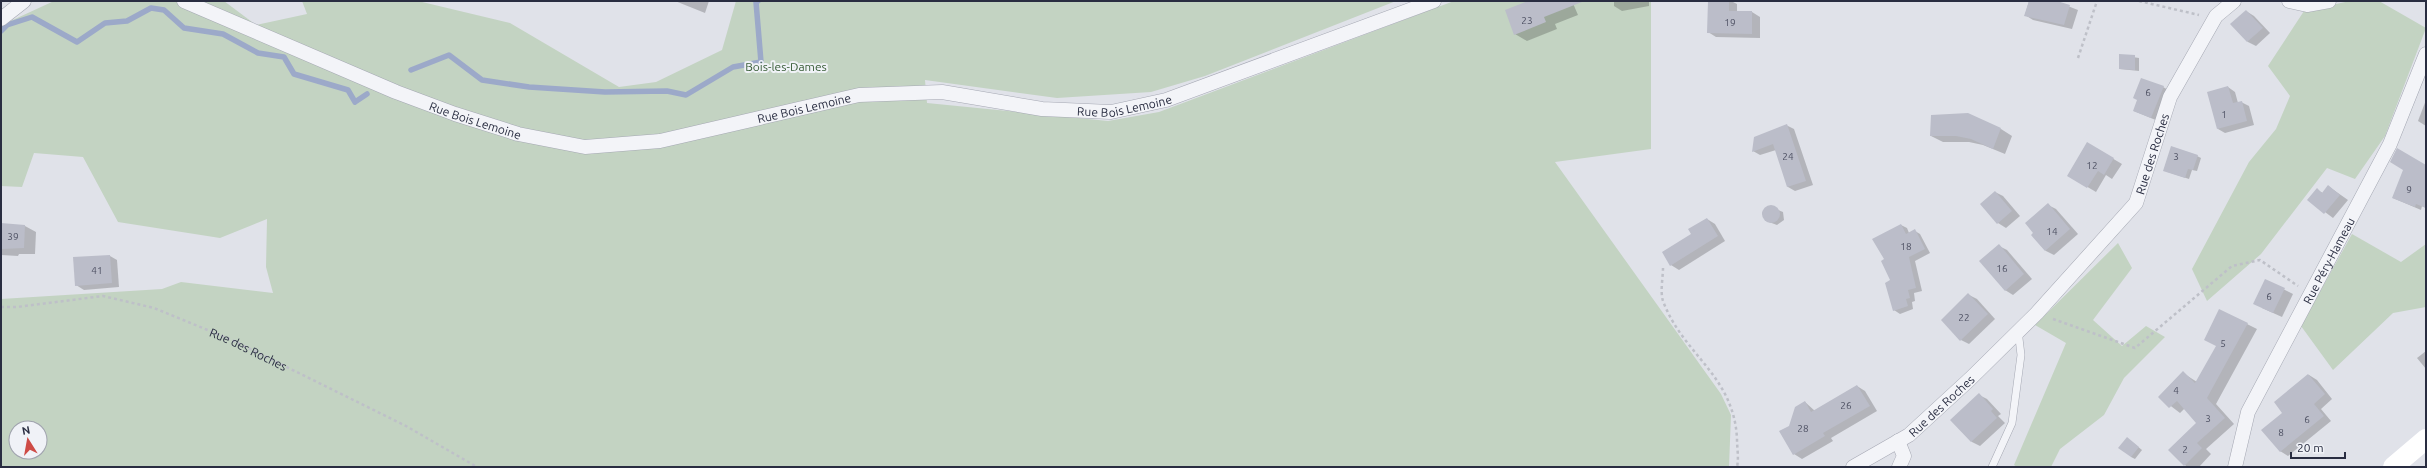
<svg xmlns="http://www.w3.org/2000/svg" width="2427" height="468" viewBox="0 0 2427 468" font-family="Ubuntu,sans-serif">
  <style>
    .green { fill: #c3d3c2; fill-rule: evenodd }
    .shadow { fill: #0003 }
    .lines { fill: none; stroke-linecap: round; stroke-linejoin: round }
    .stream { stroke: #9ca9c9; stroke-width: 5.5 }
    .building { fill: #bbbdc9 }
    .lane-casing { stroke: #a5a8b3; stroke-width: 8 }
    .street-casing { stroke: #a5a8b3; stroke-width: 15 }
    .path { stroke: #bec0c8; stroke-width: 2.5; stroke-dasharray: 3 3; stroke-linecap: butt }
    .lane { stroke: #f3f4f8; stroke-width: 7 }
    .street { stroke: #f3f4f8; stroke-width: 14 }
    .secondary { stroke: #fff; stroke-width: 20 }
    .labels { text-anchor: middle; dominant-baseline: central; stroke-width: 4; stroke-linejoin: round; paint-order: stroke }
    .number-label { font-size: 10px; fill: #4e5163 }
    .park-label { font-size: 12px; fill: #375c36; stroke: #f0f2f7 }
    .street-label { font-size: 12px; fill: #292d41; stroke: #f0f2f7 }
  </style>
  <rect width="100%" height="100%" fill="#e0e2e9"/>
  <g class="green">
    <path d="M54 1H224L256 25 307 14 302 1H418L510 23 619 87 656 82 722 50 736 1H1396L1205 76 1151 92 1057 98 925 80 927 103 1108 121 1159 112 1454 1H1651V149L1555 162 1721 394 1731 415 1729 467H1V299L162 289 181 282 273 293 266 267 267 219 220 238 118 222 83 157 34 153 22 187 1 186V29L4 24ZM16 428H40V452H16Z"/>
    <polygon points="2350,1 2379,1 2426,28 2385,136 2355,179 2327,168 2261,254 2207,301 2192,269 2249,162 2276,129 2290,96 2268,66 2304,11"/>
    <polygon points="2352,234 2401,262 2426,244 2426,307 2393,313 2333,370 2301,326"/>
    <polygon points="2118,243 2132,268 2093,320 2122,346 2146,326 2165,337 2124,378 2104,415 2060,449 2051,467 2017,467 2014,465 2066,343 2035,325"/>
  </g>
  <g class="shadow">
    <polygon points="675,1 709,1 705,13"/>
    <polygon points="1530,1 1572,1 1578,15 1555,24 1557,29 1527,41 1515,34"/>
    <polygon points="1614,1 1649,1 1649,6 1622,11 1614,6"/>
    <polygon points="1709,1 1731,1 1737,4 1737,12 1752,12 1760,17 1760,38 1716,37 1708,32"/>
    <polygon points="2029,1 2060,1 2060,3 2078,10 2072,29 2033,20 2025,15"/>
    <polygon points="2246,11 2254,16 2270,33 2256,46 2248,42 2232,24"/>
    <polygon points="2120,55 2139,58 2139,71 2120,69"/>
    <polygon points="2163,87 2170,91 2158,121 2134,111"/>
    <polygon points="2228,87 2235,92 2238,103 2241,102 2249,106 2254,125 2225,133 2218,129"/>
    <polygon points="2426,100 2426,126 2418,121"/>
    <polygon points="1786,125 1794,129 1813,185 1795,191 1788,187 1776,150 1760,155 1753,151"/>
    <polygon points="2001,129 2012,136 2005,154 1983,145 1969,142 1943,142 1931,136"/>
    <polygon points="2088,144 2122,164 2112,179 2106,175 2096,192 2069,176"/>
    <polygon points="2197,156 2201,158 2197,171 2192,170 2189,179 2168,172"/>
    <polygon points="2426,166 2426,208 2422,206 2421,210 2393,198"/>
    <polygon points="2328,186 2348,200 2333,218 2309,200 2317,190 2323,193"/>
    <polygon points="1995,192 2003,196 2020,216 2006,228 1998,223"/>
    <polygon points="2048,205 2056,209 2078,234 2054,255 2046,251 2032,235"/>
    <polygon points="1768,206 1783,212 1784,220 1777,225 1766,221 1762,213"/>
    <polygon points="1707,219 1715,224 1725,241 1679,270 1671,265 1693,234"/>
    <polygon points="1,224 25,226 36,232 35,254 19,254 18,256 1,255"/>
    <polygon points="1901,225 1907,228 1909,233 1915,231 1920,234 1930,253 1915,261 1922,291 1914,293 1915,301 1912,302 1913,309 1900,314 1894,310 1892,281 1885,260"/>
    <polygon points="1999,246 2007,250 2032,279 2013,295 2005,290"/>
    <polygon points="110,256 117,260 119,287 84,290 76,285 75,258"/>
    <polygon points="2265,280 2293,294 2282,317 2262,308"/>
    <polygon points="1969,295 1977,299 1995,319 1969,344 1961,340"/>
    <polygon points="2247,324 2257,329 2216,404 2234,424 2206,449 2211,454 2199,467 2187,467 2170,450 2197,423 2185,408 2180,413 2159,397 2183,373 2197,382"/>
    <polygon points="2426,351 2426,369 2417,358"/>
    <polygon points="2309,375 2317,380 2332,399 2321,409 2331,421 2288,456 2280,451 2284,413"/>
    <polygon points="1857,386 1865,391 1877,411 1831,438 1833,441 1802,459 1794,454 1790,426 1805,402 1815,411"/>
    <polygon points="1979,395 1987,399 2001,414 1998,416 2005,423 1980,446 1972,442 1952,420"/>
    <polygon points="2131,441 2142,450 2135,459 2131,457"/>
  </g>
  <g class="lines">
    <g class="stream">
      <polyline points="1,31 7,25 32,17 77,42 105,23 127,21 151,8 164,10 184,28 223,34 258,53 284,57 294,74 348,90 355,102 367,94"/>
      <polyline points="411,70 449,55 482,80 529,87 605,92 667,91 686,95 733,67 761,62 756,2 758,1"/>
    </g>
  </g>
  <g class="building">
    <polygon points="1528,1 1582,1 1582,2 1544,17 1546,22 1514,35 1505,10"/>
    <polygon points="1708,1 1729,1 1729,11 1752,11 1752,34 1707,33"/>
    <polygon points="2029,1 2057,1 2070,5 2064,25 2024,16"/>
    <polygon points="2246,10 2263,28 2247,42 2230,24"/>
    <polygon points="2119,54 2135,55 2135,70 2119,69"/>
    <polygon points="2141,78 2164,86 2151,118 2133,111 2137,100 2133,98"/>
    <polygon points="2228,86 2233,103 2242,101 2247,121 2217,129 2207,92"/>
    <polygon points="1968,113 2001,128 1993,149 1971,139 1956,136 1930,136 1931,115"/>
    <polygon points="1787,124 1806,181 1787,187 1773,144 1752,152 1754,137"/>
    <polygon points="2087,142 2114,158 2104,175 2098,171 2087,188 2067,176"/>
    <polygon points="2171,146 2198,155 2193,170 2188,169 2185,178 2163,171"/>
    <polygon points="2397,148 2426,165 2426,208 2416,204 2415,207 2392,198 2403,170 2390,162"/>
    <polygon points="2328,185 2340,195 2324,214 2307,200 2317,188 2322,193"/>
    <polygon points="1995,191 2012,211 1997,224 1980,204"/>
    <polygon points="2048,203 2070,229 2045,251 2031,235 2033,233 2025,223"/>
    <circle cx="1771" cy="214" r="9"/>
    <polygon points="1707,218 1718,236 1670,266 1662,252 1691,234 1688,229"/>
    <polygon points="1,223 25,225 24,248 1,249"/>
    <polygon points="1901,224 1906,234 1915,229 1925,249 1909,257 1916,288 1908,290 1910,298 1906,299 1908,306 1893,311 1885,283 1890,280 1881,261 1884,259 1872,239"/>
    <polygon points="1999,244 2024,274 2005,291 1979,261"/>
    <polygon points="110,255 112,283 75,286 73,257"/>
    <polygon points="2265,279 2285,288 2273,313 2253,304"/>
    <polygon points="1968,293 1988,314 1960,341 1941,320"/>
    <polygon points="2219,309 2248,323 2207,398 2225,418 2197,443 2202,448 2184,466 2168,450 2196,423 2177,401 2169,408 2158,397 2183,371 2195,383 2216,346 2204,340"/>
    <polygon points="2308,374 2325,394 2314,404 2324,416 2280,452 2261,430 2282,413 2274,402"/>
    <polygon points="1857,385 1870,406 1823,433 1825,436 1793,455 1779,431 1789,426 1795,407 1805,401 1811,412"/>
    <polygon points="1979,393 1993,409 1991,411 1997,418 1971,442 1950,420"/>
    <polygon points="2127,437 2139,447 2131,457 2118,448"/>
  </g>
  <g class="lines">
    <g class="lane-casing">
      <polyline id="lane" points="1992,467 2012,423 2021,355 2018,330"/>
    </g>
    <g class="street-casing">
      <g id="street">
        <path id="s2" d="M184 1 396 92 455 114 518 134 585 147 660 141 859 95 942 92 1042 109 1111 112 1166 100 1434 1"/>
        <polyline points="2289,1 2307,5 2329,1"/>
        <polyline points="1,19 24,1"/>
        <polyline points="1898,441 1904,456 1899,467"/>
        <path id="s3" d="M1853 467 1909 435 1970 379 2037 313 2136 203 2170 97 2216 16 2234 1"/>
        <path id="s4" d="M2235 467 2248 412 2390 144 2426 54"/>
      </g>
    </g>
    <g class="path">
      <polyline points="2139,1 2199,15"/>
      <polyline points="2078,58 2097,1"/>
      <path d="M1663 268C1663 277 1660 292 1663 301 1683 355 1734 375 1737 439 1737 448 1739 458 1737 467"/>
      <path id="s1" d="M1 307H17L103 296 154 308 232 340 406 426 477 467"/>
      <polyline points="2053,319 2135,348 2232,266 2260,260 2298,286"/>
    </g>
    <use href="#lane" class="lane"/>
    <use href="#street" class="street"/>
    <polyline class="secondary" points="2393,467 2426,439"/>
  </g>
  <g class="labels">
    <g class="number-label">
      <text x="1527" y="20">23</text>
      <text x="1730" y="22">19</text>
      <text x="2148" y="92">6</text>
      <text x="2224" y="114">1</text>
      <text x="1788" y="156">24</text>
      <text x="2176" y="156">3</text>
      <text x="2092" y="165">12</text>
      <text x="2409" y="189">9</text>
      <text x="2052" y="231">14</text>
      <text x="13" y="236">39</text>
      <text x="1906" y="246">18</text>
      <text x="2002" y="268">16</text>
      <text x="97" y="270">41</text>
      <text x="2269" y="296">6</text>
      <text x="1964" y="317">22</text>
      <text x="2223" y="343">5</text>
      <text x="2176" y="390">4</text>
      <text x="1846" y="405">26</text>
      <text x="2208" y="418">3</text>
      <text x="2307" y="419">6</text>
      <text x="1803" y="428">28</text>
      <text x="2281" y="432">8</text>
      <text x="2185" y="449">2</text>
    </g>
    <g class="park-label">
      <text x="786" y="66">Bois-les-Dames</text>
    </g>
    <g class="street-label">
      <text stroke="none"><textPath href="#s2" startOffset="975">Rue Bois Lemoine</textPath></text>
      <text stroke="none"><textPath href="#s2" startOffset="651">Rue Bois Lemoine</textPath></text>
      <text stroke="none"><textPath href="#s2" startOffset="315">Rue Bois Lemoine</textPath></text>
      <text stroke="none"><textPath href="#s3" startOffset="441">Rue des Roches</textPath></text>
      <text stroke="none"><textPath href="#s4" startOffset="228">Rue Péry-Hameau</textPath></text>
      <text stroke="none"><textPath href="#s1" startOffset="258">Rue des Roches</textPath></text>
      <text stroke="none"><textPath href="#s3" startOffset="108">Rue des Roches</textPath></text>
    </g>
  </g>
  <rect width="2427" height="468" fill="none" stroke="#292d41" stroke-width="4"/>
  <g transform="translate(28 440) rotate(349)"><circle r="19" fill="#f0f2f7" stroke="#a0a3ae"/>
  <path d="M0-3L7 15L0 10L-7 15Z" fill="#ce4b46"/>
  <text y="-6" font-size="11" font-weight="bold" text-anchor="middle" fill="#292d41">N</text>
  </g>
  <path d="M2291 452v6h54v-6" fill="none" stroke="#292d41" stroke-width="2"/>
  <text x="2297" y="452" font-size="12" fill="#292d41" stroke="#f0f2f7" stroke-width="3" paint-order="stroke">20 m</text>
</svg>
